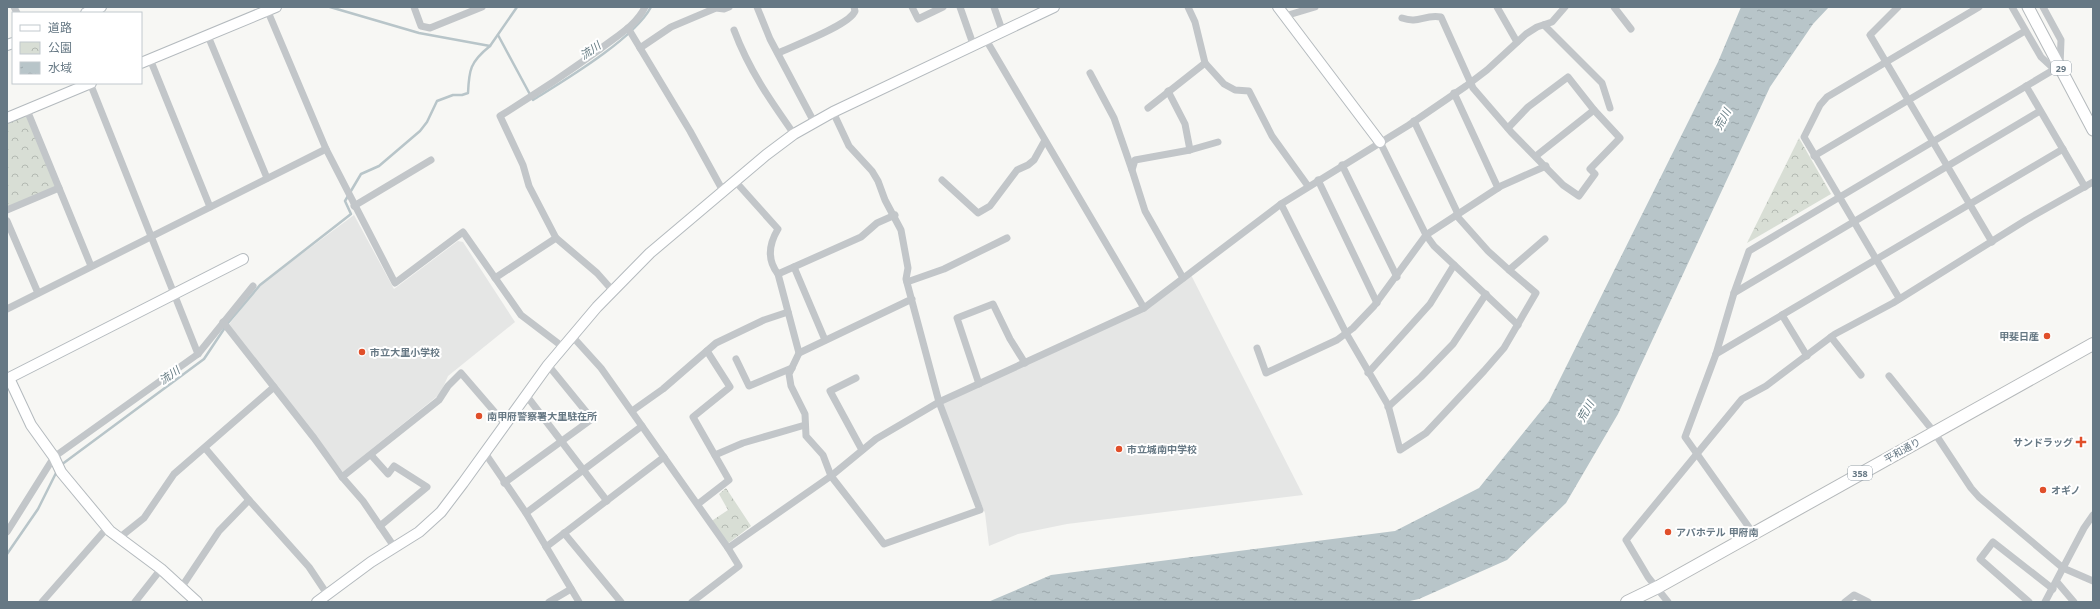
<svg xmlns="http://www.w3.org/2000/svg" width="2100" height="609" viewBox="0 0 2100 609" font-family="'Open Sans','Noto Sans JP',sans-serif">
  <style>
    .built { fill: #e5e6e5 }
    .park { fill: url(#park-crowns) }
    .water { fill: url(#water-ripples) }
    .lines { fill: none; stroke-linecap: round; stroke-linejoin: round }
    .stream { stroke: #b8c5c9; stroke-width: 2.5 }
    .secondary-casing { stroke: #b4babe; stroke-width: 12 }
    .primary-casing { stroke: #b5babd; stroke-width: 13 }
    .highway-casing { stroke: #b5b9bb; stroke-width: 14 }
    .street { stroke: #c2c6c9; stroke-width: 7 }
    .secondary { stroke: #fff; stroke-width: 10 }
    .primary { stroke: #fff; stroke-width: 11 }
    .highway { stroke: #fff; stroke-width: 12 }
    .poi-dot { fill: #e04f2a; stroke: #fff; stroke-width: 1.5 }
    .labels { text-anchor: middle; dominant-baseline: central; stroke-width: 4; stroke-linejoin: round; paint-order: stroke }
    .shield { fill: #fff; stroke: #94a0a9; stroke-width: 1 }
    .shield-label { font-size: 9px; font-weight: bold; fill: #667884 }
    .poi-label { font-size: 10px; font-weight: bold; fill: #667884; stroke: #fff; text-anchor: start }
    .street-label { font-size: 10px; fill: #667884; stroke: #fff }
    .water-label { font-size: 11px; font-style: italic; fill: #627980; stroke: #fff }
  </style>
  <defs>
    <pattern id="park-crowns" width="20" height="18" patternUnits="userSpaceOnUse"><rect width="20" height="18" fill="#d8ded5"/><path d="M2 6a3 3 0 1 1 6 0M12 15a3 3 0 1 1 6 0" fill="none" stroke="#b3b9b2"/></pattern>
    <pattern id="water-ripples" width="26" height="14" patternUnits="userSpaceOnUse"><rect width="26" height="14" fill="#b8c5c9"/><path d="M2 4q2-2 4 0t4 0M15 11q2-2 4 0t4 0" fill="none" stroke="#99a5a9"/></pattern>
  </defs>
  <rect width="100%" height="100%" fill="#f7f7f4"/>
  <g class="built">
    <polygon points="354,215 394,289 458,241 463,242 515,322 448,376 440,394 343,472 227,327 260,285"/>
    <polygon points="1190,273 1303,495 1067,524 1018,534 989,546 985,513 939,402 1144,308"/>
  </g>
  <g class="park">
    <polygon points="27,110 59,188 7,210 7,118"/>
    <polygon points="1799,138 1831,194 1747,243"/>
    <polygon points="726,488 751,526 726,545 710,522 728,510 719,494"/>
  </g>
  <polygon class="water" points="1741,7 1829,7 1813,24 1770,87 1618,414 1566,503 1507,560 1419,599 1405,602 988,602 1051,575 1395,531 1479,488 1549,401 1718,62"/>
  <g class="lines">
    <g class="stream">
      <polyline points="330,7 419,33 490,46 517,7"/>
      <path d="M498 35 533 100C565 80 634 39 651 7"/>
      <path d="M61 465 204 359 228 323 260 285 351 214 345 201 361 174 379 166 420 131 427 122 437 101 453 95H462L468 93C469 70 470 62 490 46"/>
      <polyline points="7,554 38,509 57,471"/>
    </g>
    <g class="secondary-casing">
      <g id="secondary">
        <polyline points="1278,7 1380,142"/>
        <polyline points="86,13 101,7"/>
        <polyline points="7,45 13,43"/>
        <polyline points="141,63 276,7"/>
        <polyline points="7,118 91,83"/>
        <polyline points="9,378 31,425 54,457 61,472 110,531 161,569 197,602"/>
        <polyline points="7,379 243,259"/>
        <polyline points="317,602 371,562 419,532 441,512 463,483 548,365 597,307 650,253 766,155 794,134 833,112 1054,7"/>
      </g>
    </g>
    <g class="primary-casing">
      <polyline id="primary" points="2028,7 2093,130"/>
    </g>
    <g class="highway-casing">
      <polyline id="highway" points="1627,602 1658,587 2093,344"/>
    </g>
    <g class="street">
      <polyline points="14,7 17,13"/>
      <polyline points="266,7 326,149 395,283 463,232 521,315 563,347"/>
      <polyline points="414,7 421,26 430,28 482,7"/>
      <polyline points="757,7 770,39 814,122"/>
      <polyline points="912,7 918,19 943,7"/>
      <polyline points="960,7 973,44"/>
      <polyline points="994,7 1002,30"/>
      <polyline points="1188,7 1195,22 1205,63 1224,84 1235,90 1249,91 1272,136 1308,186"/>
      <polyline points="1497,7 1517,42"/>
      <polyline points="1614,7 1631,29"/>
      <polyline points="1898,7 1870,35 1992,242"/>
      <polyline points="2012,7 2041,57 2054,69"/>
      <polyline points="1285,16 1315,7"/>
      <path d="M1402 18C1419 24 1424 14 1441 17L1473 88 1511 132 1563 185 1579 196 1595 174 1590 169 1620 138 1594 110"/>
      <polyline points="1544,25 1602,83 1610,108"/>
      <polyline points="628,28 690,131 723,191"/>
      <path d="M734 30C749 70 770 100 794 134"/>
      <polyline points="208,36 267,178"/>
      <polyline points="985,38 1144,308"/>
      <polyline points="640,48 671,27 716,8 724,9 729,7"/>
      <path d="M778 53C793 46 850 25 855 11L854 7"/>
      <polyline points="150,59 210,207"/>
      <polyline points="1090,73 1114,118 1132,170"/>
      <polyline points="90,83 198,354"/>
      <polyline points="2026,86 2085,187"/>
      <polyline points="1168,91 1185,124 1190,150"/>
      <polyline points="1454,93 1498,188"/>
      <polyline points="1148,108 1205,63"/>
      <polyline points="27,110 91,266"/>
      <polyline points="833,112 849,146 872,171 878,181 885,200 901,230 908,268 906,279 939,402 980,510 884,544 831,476 823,455 806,436 805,414 791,386 789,374 799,353 912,299"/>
      <polyline points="1414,121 1458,214"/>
      <polyline points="1508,128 1528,107 1568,77 1594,110 1536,156"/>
      <polyline points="1380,142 1426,235 1434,246 1518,325"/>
      <polyline points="1814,156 2025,31"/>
      <polyline points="1342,165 1397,277"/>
      <polyline points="942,180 978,213 990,206 1017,170 1028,165 1034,160 1044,142"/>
      <polyline points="1318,180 1377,303"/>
      <path d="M735 181 778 229C769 244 767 260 778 274L799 353"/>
      <polyline points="1281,204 1346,333 1388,405 1400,450 1426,433 1484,371 1504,348 1536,293 1509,270 1545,239"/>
      <polyline points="354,206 431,160"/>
      <polyline points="7,210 59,188"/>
      <polyline points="1456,215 1488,251 1509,270"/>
      <polyline points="7,221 38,293"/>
      <polyline points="794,267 825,340"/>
      <polyline points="778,274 861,237 877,223 895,215"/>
      <polyline points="495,278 556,238"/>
      <polyline points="1183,278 1145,211 1132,170 1135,160 1190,150 1218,142"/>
      <polyline points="907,282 944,269 1007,238"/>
      <path d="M613 291 597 273 556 238 529 186 523 165 500 116C534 95 567 73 599 50 615 37 636 26 645 7"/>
      <polyline points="1734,293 2040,111"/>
      <polyline points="1899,298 1804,137 1820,105 1827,97 1979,7"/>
      <polyline points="7,309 326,149"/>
      <polyline points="1782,315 1807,356"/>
      <polyline points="223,322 314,438 342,477 363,501 395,548"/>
      <polyline points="572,336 601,368 728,548 831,476 876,439 939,402 1144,308 1281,204 1409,125 1466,86 1487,70 1526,34 1537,27 1552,22 1565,7"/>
      <polyline points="1831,337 1861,375"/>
      <polyline points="1257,348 1266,373 1337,340 1353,328 1374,306 1426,235 1501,186 1546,166"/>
      <polyline points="1716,354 2063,149"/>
      <polyline points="736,359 749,386 792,368"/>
      <polyline points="1368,373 1430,304 1454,265"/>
      <polyline points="1889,376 1934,432 1971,488 1979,497 2063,568 2093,581"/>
      <polyline points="856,378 830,391 862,450"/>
      <polyline points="979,384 957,318 993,304 1010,339 1025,363"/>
      <polyline points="526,395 607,501"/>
      <polyline points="1388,407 1421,377 1453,344 1486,294"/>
      <polyline points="632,411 663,389 716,343 764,320 788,312"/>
      <polyline points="205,448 249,500 309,567 327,594"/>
      <polyline points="485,453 526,513 579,602"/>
      <polyline points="371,455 388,474 394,466 427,487 380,526"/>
      <polyline points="715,455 743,443 805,425"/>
      <polyline points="342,477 439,400 448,386 461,373 505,424"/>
      <polyline points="504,483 592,419 548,365"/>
      <polyline points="698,504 729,480 693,417 730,387 707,351"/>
      <polyline points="526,513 642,426"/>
      <polyline points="7,532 54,457 198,354 253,286"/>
      <polyline points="564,533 621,602"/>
      <polyline points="1753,533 1685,437 1716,354 1734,293 1749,251 2060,66 2061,40 2043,7"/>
      <polyline points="119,538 144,518 174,474 274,387"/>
      <polyline points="546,547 664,457"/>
      <polyline points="2057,582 2074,602"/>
      <polyline points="181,588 219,531 249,500"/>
      <polyline points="42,602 107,528"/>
      <polyline points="135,602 161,569"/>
      <polyline points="549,602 571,589"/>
      <polyline points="692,602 739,566 728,548"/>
      <polyline points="1668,602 1648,577 1626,540 1742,399 1766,386 1835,334 1893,303 2026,220 2093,182"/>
      <polyline points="1845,602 1854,595 1868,602"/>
      <polyline points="2029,602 1980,559 1993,542 2053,589"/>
      <polyline points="2045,602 2084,528 2093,515"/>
    </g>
    <use href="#secondary" class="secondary"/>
    <use href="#primary" class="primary"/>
    <use href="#highway" class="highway"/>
  </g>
  <g class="poi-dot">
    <circle cx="2047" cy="336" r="4"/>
    <circle cx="362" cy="352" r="4"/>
    <circle cx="479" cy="416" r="4"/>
    <path d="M2079 436h4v4h4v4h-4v4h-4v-4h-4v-4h4z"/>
    <circle cx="1119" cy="449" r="4"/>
    <circle cx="2043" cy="490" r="4"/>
    <circle cx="1668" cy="532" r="4"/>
  </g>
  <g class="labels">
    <g class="shield">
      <rect x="2051" y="61" width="20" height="14" rx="3"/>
      <rect x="1848" y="466" width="24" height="14" rx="3"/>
    </g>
    <g class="shield-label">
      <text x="2061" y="68">29</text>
      <text x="1860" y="473">358</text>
    </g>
    <g class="poi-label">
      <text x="2039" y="336" text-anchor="end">甲斐日産</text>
      <text x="370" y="352">市立大里小学校</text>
      <text x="487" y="416">南甲府警察署大里駐在所</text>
      <text x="2073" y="442" text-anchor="end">サンドラッグ</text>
      <text x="1127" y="449">市立城南中学校</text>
      <text x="2051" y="490">オギノ</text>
      <text x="1676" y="532">アパホテル 甲府南</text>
    </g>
    <g class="street-label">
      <text transform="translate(1902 450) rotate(-29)">平和通り</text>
    </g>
    <g class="water-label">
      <text transform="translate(590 50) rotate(-35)">流川</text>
      <text transform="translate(1722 119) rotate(-62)">荒川</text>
      <text transform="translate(169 375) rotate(-36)">流川</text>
      <text transform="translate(1585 411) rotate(-61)">荒川</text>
    </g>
  </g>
  <rect width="2100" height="609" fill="none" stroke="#667884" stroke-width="16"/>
  <rect x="12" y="12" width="130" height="72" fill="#ffffff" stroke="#c2c9ce"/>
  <rect x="20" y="25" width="20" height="6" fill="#ffffff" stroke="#c2c9ce"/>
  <text x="48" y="32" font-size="12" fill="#667884">道路</text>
  <rect x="20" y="42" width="20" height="12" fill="url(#park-crowns)" stroke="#c2c9ce"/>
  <text x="48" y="52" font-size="12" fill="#667884">公園</text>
  <rect x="20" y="62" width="20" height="12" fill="url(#water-ripples)" stroke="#c2c9ce"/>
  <text x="48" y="72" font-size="12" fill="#667884">水域</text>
</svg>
